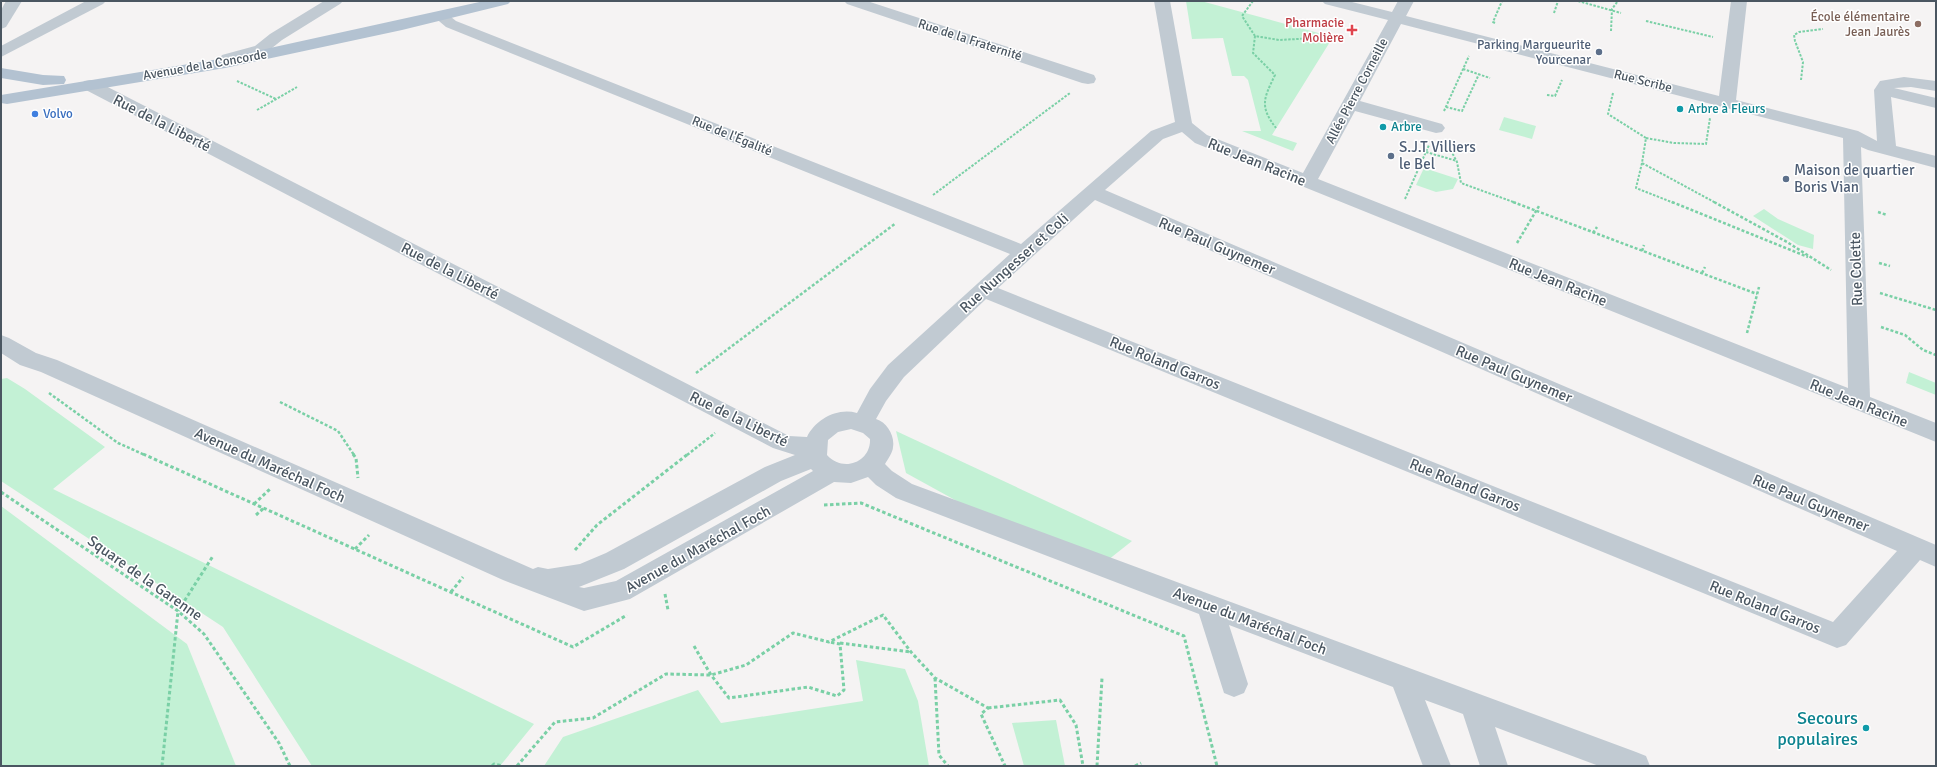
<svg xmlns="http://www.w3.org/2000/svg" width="1937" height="767" viewBox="0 0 1937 767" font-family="Signika,sans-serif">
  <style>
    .green { fill: #c3f1d5 }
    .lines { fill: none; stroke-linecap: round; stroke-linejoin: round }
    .path-far2 { stroke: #7ad0a6; stroke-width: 2; stroke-dasharray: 2.5 1.5; stroke-linecap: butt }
    .path-far1 { stroke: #7ad0a6; stroke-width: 2.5; stroke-dasharray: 3 2; stroke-linecap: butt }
    .path { stroke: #7ad0a6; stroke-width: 3; stroke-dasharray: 3.5 2.5; stroke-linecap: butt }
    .minor { fill: #c1cad2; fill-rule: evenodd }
    .major { fill: #b3c2d1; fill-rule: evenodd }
    .education-dot { fill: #8d6e63; stroke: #fff; stroke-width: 1.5 }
    .health-dot { fill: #e0444e; stroke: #fff; stroke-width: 1.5 }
    .service-dot { fill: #5c6f8a; stroke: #fff; stroke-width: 1.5 }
    .culture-dot { fill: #0f9aa8; stroke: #fff; stroke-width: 1.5 }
    .shop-dot { fill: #3f7fe0; stroke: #fff; stroke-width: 1.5 }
    .labels { text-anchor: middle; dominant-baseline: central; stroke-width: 3; stroke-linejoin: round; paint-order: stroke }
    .far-education-label { font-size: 13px; fill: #785e54; stroke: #fff; text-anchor: end }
    .far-health-label { font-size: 13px; fill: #be3a42; stroke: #fff; text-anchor: end }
    .far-street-label { font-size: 13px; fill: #4a5661; stroke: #fff }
    .far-service-label { font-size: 13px; fill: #4e5e75; stroke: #fff; text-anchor: end }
    .far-culture-label { font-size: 13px; fill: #0d838f; stroke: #fff; text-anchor: start }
    .far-shop-label { font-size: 13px; fill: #366cbe; stroke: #fff; text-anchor: start }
    .street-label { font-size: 15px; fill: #4a5661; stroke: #fff }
    .service-label { font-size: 15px; fill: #4e5e75; stroke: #fff; text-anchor: start }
    .near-culture-label { font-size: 18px; fill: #0d838f; stroke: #fff; text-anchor: end }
  </style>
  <rect width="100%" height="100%" fill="#f5f3f3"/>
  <g class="green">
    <polygon points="1186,1 1201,1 1333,37 1272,135 1297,143 1293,151 1242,131 1261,131 1248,80 1244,76 1232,76 1223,38 1192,39"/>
    <polygon points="1504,117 1536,126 1532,139 1499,130"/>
    <polygon points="1424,168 1458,179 1453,189 1436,192 1416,185"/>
    <polygon points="1764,209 1778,219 1814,235 1813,249 1798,245 1753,216"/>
    <polygon points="1909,372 1936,383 1936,395 1906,383"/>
    <polygon points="7,378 25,389 105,447 53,489 534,724 500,766 312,766 223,627 1,481 1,379"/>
    <polygon points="896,431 1132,541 1108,560 975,511 906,473"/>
    <polygon points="1,506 187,644 236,766 1,766"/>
    <polygon points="856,660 905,669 918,701 929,766 544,766 563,737 698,690 721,723 863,701"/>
    <polygon points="1056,720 1065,766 1024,766 1012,723"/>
  </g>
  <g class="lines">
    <g class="path-far2">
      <polyline points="1253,1 1242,16 1255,36 1279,40 1333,37"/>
      <polyline points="1578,1 1621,13"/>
      <polyline points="1554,13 1558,1"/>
      <polyline points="1646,21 1713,37"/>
      <polyline points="1495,23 1493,22 1502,1"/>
      <polyline points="1611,31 1612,9 1618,1"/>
      <path d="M1255 36 1253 53 1275 75C1264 98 1259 106 1276 128"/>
      <polyline points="1463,69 1490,78"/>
      <polyline points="1801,80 1803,62 1795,41 1794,35 1799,32 1823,29"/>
      <polyline points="237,81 276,99"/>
      <polyline points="1613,93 1608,114 1646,138 1642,163 1716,203"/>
      <polyline points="1547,95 1555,96 1562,80"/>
      <polyline points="1446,107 1462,111 1479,74"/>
      <polyline points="257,110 297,87"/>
      <polyline points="1444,111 1469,56"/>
      <polyline points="1646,138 1674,143 1706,144 1710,118"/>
      <polyline points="1449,143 1448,145 1457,162 1461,183 1516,203"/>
      <polyline points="1426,152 1457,161"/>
      <polyline points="1642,163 1636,188 1674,203"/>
      <polyline points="1875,171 1884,173"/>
      <polyline points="933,195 1070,93"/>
      <polyline points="1405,199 1429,145"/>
    </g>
    <g class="path-far1">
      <polyline points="1513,202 1757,294"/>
      <polyline points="1672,202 1808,257"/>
      <polyline points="1714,202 1787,242 1831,270"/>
      <polyline points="1878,212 1887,215"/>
      <polyline points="1593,233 1597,227"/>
      <polyline points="1517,243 1539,206"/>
      <polyline points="1642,251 1644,245"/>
      <polyline points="1879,263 1890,266"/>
      <polyline points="1702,273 1705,267"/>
      <polyline points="1880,293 1936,310"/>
      <polyline points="1881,327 1905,335 1923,350 1936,355"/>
      <polyline points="1747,333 1759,287"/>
      <polyline points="696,373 896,223"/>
      <polyline points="49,393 118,443 145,455"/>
      <polyline points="280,402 338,431 354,455"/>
      <polyline points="687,455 715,433"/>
    </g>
    <g class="path">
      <polyline points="143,454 573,647 627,615"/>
      <polyline points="353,454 356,458 358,478"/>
      <polyline points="1,492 178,611 204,634 279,743 290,766"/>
      <polyline points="254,504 270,489"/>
      <polyline points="824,505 861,503 1184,636 1217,766"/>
      <polyline points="256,515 264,508"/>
      <polyline points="355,549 369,535"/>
      <polyline points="575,550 597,525 688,454"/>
      <polyline points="451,592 463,577"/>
      <polyline points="665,594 668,610"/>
      <polyline points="840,643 911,652"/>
      <polyline points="694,646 711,675 729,698 808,687 837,696 844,690 840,644 829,642"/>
      <polyline points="935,678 939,755 948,766"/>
      <polyline points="988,708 1060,700 1076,725 1083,766"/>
      <polyline points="162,766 178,611 213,556"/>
      <polyline points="492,766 494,764 503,766"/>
      <polyline points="517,766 555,722 593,718 666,674 711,675 746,665 793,633 829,642 883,615 911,652 935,678 988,708 981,714 1005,766"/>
      <polyline points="1097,766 1102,678"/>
      <polyline points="1135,766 1141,763"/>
    </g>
    <g class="minor">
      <polygon points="6,1 22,1 6,27 1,29 1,10"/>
      <polygon points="86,1 106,1 103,4 1,57 1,46"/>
      <polygon points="324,1 343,1 340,4 282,40 267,52 228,63 222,61 220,58 222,55 255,46 270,34"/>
      <polygon points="844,1 867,1 1094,75 1096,79 1094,83 1088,84 1082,83 847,4"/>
      <path d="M1154 1H1170L1192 123 1207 135 1303 173 1388 20 1325 4 1322 1H1348L1392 12 1398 1H1414L1406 16 1719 96 1731 1H1747L1736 100 1858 131 1877 141 1874 90 1880 81 1904 77 1936 81V91L1911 87 1894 88 1936 98V108L1891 97 1896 146 1936 156V168L1868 150 1861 147 1870 397 1936 423V442L1195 143 1182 132 1163 139 1105 190 1936 545V567L1920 560 1846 645 1837 648 986 299 904 377 886 401 876 419C887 422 895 436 893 447 893 452 888 459 885 464L892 471 912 484 1636 752 1646 756 1650 766H1599L1495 727 1508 766H1480L1463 714 1425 700 1451 766H1423L1393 687 1229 625 1248 684 1244 693 1234 697 1224 693 1199 614 896 498 876 485 868 477 851 483 834 482 630 599 584 611 503 580 41 372 20 365 1 353V335L9 338 36 353 57 360 533 569 538 567 548 569 580 564 606 553 765 467 795 455 773 448 84 89 82 85 84 81 90 80 96 81 789 436 807 437C815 420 837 407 857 413L870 389 888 365 1010 254 446 27 433 16 436 13H446L456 21 1021 244 1151 131 1175 122ZM1401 24 1843 138 1848 388 1318 179 1355 111 1436 133 1442 132 1445 128 1442 124 1360 101ZM1095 200 1897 551 1833 622 998 288ZM851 429 863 433 870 439C871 462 843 473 827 455L828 440 838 432ZM811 469 813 471 616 581 584 588 579 587 624 569 781 481Z"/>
    </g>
    <g class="major">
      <polygon points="484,1 511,1 508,4 402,30 225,68 7,104 1,103 1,95 7,94 225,58"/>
      <polygon points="1,68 43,75 64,76 66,80 64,84 43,85 1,78"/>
    </g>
  </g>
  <circle class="education-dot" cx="1918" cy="24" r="4"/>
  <path class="health-dot" d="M1350 24h4v4h4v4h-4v4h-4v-4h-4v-4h4z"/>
  <g class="service-dot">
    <circle cx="1599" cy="52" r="4"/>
    <circle cx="1391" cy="156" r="4"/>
    <circle cx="1786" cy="179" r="4"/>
  </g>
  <g class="culture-dot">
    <circle cx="1680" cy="109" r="4"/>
    <circle cx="1383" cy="127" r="4"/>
    <circle cx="1866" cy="728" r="4"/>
  </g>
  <circle class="shop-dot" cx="35" cy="114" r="4"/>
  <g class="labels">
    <g class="far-education-label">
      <text x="1910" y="17">École élémentaire<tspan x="1910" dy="15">Jean Jaurès</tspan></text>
    </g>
    <g class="far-health-label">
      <text x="1344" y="23">Pharmacie<tspan x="1344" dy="15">Molière</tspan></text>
    </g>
    <g class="far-street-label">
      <text transform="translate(970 40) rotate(18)">Rue de la Fraternité</text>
      <text transform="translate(205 65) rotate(-10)">Avenue de la Concorde</text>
      <text transform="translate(1643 81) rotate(14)">Rue Scribe</text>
      <text transform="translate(1357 91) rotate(-62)">Allée Pierre Corneille</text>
      <text transform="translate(732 136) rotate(22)">Rue de l'Égalité</text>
    </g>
    <g class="far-service-label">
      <text x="1591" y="45">Parking Margueurite<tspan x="1591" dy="15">Yourcenar</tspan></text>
    </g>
    <g class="far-culture-label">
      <text x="1688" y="109">Arbre à Fleurs</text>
      <text x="1391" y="127">Arbre</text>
    </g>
    <g class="far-shop-label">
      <text x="43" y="114">Volvo</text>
    </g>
    <g class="street-label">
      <text transform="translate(162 123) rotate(27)">Rue de la Liberté</text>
      <text transform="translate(1257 162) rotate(22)">Rue Jean Racine</text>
      <text transform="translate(1217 246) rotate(23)">Rue Paul Guynemer</text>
      <text transform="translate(1014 263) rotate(-42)">Rue Nungesser et Coli</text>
      <text transform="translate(1856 269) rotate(-92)">Rue Colette</text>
      <text transform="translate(450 271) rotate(27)">Rue de la Liberté</text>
      <text transform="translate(1558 282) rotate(22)">Rue Jean Racine</text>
      <text transform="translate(1165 363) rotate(22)">Rue Roland Garros</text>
      <text transform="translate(1514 374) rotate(23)">Rue Paul Guynemer</text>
      <text transform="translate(1859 403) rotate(22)">Rue Jean Racine</text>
      <text transform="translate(739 419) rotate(26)">Rue de la Liberté</text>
      <text transform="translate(270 465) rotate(24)">Avenue du Maréchal Foch</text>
      <text transform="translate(1465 485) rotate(22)">Rue Roland Garros</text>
      <text transform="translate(1811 503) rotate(23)">Rue Paul Guynemer</text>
      <text transform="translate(698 549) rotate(-29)">Avenue du Maréchal Foch</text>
      <text transform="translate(145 578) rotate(35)">Square de la Garenne</text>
      <text transform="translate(1765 607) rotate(22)">Rue Roland Garros</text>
      <text transform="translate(1250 621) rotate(21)">Avenue du Maréchal Foch</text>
    </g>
    <g class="service-label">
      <text x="1399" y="147">S.J.T Villiers<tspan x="1399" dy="17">le Bel</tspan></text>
      <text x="1794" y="170">Maison de quartier<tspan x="1794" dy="17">Boris Vian</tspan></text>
    </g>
    <g class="near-culture-label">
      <text x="1858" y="718">Secours<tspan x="1858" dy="21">populaires</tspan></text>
    </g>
  </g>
  <rect width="1937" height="767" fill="none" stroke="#4a5661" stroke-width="4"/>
</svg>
